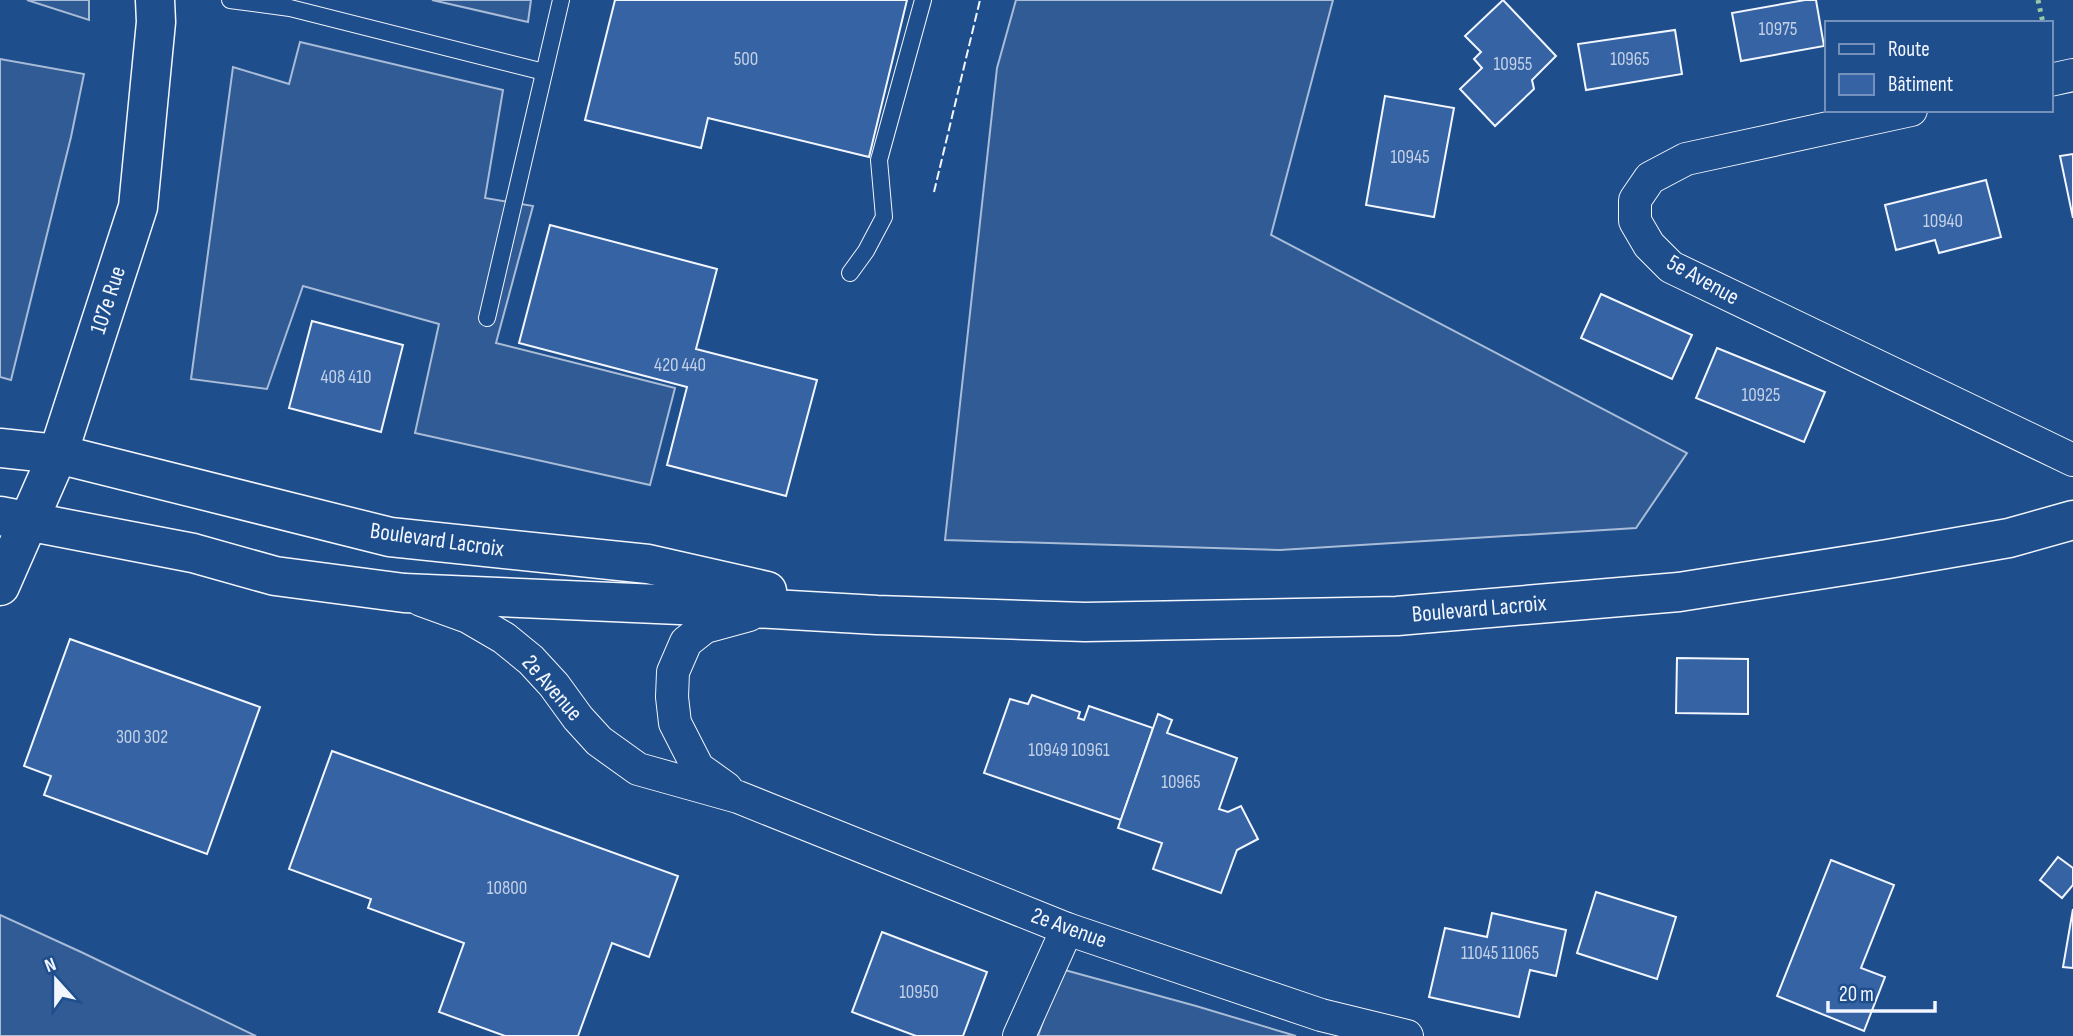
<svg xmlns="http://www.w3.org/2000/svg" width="2073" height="1036" viewBox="0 0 2073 1036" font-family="'Sofia Sans Condensed',sans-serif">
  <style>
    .built { fill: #305b95; stroke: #a8bbd7; stroke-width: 2 }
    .building { fill: #3563a3; stroke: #f2f6ff; stroke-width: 2 }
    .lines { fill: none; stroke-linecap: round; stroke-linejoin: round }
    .lane-casing { stroke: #f2f6ff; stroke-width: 18 }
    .street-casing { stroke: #f2f6ff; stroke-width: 34 }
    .secondary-casing { stroke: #f2f6ff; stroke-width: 41 }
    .primary-casing { stroke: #f2f6ff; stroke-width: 41 }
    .lane { stroke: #1f4e8c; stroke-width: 16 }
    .street { stroke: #1f4e8c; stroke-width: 32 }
    .secondary { stroke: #1f4e8c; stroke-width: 38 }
    .primary { stroke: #1f4e8c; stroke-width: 38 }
    .hedge { stroke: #97c8a6; stroke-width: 5; stroke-dasharray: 3.5 5; stroke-linecap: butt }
    .fence { stroke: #f2f6ff; stroke-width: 2; stroke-dasharray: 9 3.5; stroke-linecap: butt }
    .labels { text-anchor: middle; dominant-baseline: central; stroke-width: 5; stroke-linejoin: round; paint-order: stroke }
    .number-label { font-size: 19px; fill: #c3d1e8 }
    .street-label { font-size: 23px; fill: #f2f6ff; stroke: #1f4e8c }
  </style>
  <rect width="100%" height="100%" fill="#1f4e8c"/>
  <g class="built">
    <polygon points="27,0 89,0 89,20"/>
    <polygon points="432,0 531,0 528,22"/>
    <polygon points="1016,0 1333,0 1271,235 1687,453 1636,528 1280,550 945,540 997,68"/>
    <polygon points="300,42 503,90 485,198 533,206 496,343 675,388 650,485 415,433 439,324 303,286 267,389 191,379 233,67 289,84"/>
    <polygon points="0,59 84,74 71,137 11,380 0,377"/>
    <polygon points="0,915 81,952 256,1036 0,1036"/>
    <polygon points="1061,969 1196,1006 1296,1036 1038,1036"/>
  </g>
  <g class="building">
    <polygon points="615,0 907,0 869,157 708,118 701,148 585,120"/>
    <polygon points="1503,0 1556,56 1532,80 1534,89 1495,126 1460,89 1482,68 1474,59 1481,52 1465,36"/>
    <polygon points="1805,0 1816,0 1824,46 1741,61 1732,13"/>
    <polygon points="1675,30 1682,74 1586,90 1578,44"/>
    <polygon points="1385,96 1454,108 1434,217 1366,205"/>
    <polygon points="2073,154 2073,218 2060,156"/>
    <polygon points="1986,180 2001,237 1939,253 1935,240 1896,250 1885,205"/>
    <polygon points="550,225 717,269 696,349 817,380 786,496 667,465 687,387 519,343"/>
    <polygon points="1601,294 1692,335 1672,379 1581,338"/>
    <polygon points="312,321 403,345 381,432 289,408"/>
    <polygon points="1717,348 1825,392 1804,442 1696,398"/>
    <polygon points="70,639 260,707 207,854 44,795 51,776 24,766"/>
    <polygon points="1677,658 1748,659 1748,714 1676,713"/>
    <polygon points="1032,695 1080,712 1078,718 1084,720 1089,706 1153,728 1121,820 984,773 1010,699 1028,704"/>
    <polygon points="1158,714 1172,720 1167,733 1237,758 1219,809 1228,812 1241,806 1258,839 1237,850 1221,893 1153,869 1162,843 1118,828"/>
    <polygon points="332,751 678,876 649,957 612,943 578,1036 505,1036 439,1012 464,943 368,908 371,899 289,869"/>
    <polygon points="2058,857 2073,868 2073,885 2062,898 2040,880"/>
    <polygon points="1831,860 1894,885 1861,968 1885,977 1864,1031 1777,996"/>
    <polygon points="1596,892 1676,917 1657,979 1577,953"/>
    <polygon points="2073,909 2073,968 2063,967"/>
    <polygon points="1492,913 1566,930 1556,976 1530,970 1519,1017 1429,997 1445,928 1487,937"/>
    <polygon points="882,932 987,972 963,1036 916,1036 852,1012"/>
  </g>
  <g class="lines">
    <g class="lane-casing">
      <g id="lane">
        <polyline points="230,0 290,8 544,72"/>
        <polyline points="850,273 866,251 884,217 879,160 923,0"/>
        <polyline points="487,318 561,0"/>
      </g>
    </g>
    <g class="street-casing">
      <g id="street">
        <polyline points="2050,80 2073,75"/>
        <polyline points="1911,110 1686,159 1650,178 1635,200 1635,221 1649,245 1671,267 2073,460"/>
        <polyline points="421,600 468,617 504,638 531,660 554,685 578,718 599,741 638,769 738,797 1067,929 1321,1015 1407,1036"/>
        <polyline points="726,788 698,768 675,723 672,697 673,672 686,642 705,627 749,615"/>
        <polyline points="1019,1036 1067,929"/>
      </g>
    </g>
    <g class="secondary-casing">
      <polyline id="secondary" points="0,586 58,454 138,207 156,22 155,0"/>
    </g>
    <g class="primary-casing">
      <g id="primary">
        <polyline points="0,448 58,454 390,537 648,564 767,591"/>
        <polyline points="0,516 193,553 275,576 404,593 773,609 877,615 1085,622 1397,616 1679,592 1888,559 2009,538 2073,520"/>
      </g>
    </g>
    <use href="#lane" class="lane"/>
    <use href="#street" class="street"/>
    <use href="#secondary" class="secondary"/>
    <use href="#primary" class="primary"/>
    <polyline class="hedge" points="2038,0 2043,23"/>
    <polyline class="fence" points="934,192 980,0"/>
  </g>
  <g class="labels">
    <g class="number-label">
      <text x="1778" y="29">10975</text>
      <text x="746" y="59">500</text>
      <text x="1630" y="59">10965</text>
      <text x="1513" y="64">10955</text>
      <text x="1410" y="157">10945</text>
      <text x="1943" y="221">10940</text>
      <text x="680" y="365">420 440</text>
      <text x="346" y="377">408 410</text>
      <text x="1761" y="395">10925</text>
      <text x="142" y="737">300 302</text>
      <text x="1069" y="750">10949 10961</text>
      <text x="1181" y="782">10965</text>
      <text x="507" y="888">10800</text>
      <text x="1500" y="953">11045 11065</text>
      <text x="919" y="992">10950</text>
    </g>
    <g class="street-label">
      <text transform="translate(1703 280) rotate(29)">5e Avenue</text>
      <text transform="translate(108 300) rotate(-72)">107e Rue</text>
      <text transform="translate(437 540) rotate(8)">Boulevard Lacroix</text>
      <text transform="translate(1479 609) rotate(-5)">Boulevard Lacroix</text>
      <text transform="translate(552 688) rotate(49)">2e Avenue</text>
      <text transform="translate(1069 928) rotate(20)">2e Avenue</text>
    </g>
  </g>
  <rect x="1825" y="21" width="228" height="91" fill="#1f4e8c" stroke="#7391ba" stroke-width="2"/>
  <rect x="1839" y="44" width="35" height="10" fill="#1f4e8c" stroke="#7391ba" stroke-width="2"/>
  <text x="1888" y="56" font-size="21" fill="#f2f6ff">Route</text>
  <rect x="1839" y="74" width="35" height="21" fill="#3563a3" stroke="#7391ba" stroke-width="2"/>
  <text x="1888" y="91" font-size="21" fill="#f2f6ff">Bâtiment</text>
  <g transform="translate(56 980) rotate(339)" stroke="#1f4e8c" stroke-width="5" paint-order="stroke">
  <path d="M0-5L12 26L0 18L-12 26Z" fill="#f2f6ff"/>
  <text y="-10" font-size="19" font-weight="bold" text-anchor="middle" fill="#f2f6ff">N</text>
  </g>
  <path d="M1828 1001v10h107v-10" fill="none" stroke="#f2f6ff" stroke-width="3.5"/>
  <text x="1839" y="1001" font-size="21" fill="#f2f6ff" stroke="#1f4e8c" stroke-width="5" paint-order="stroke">20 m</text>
</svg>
